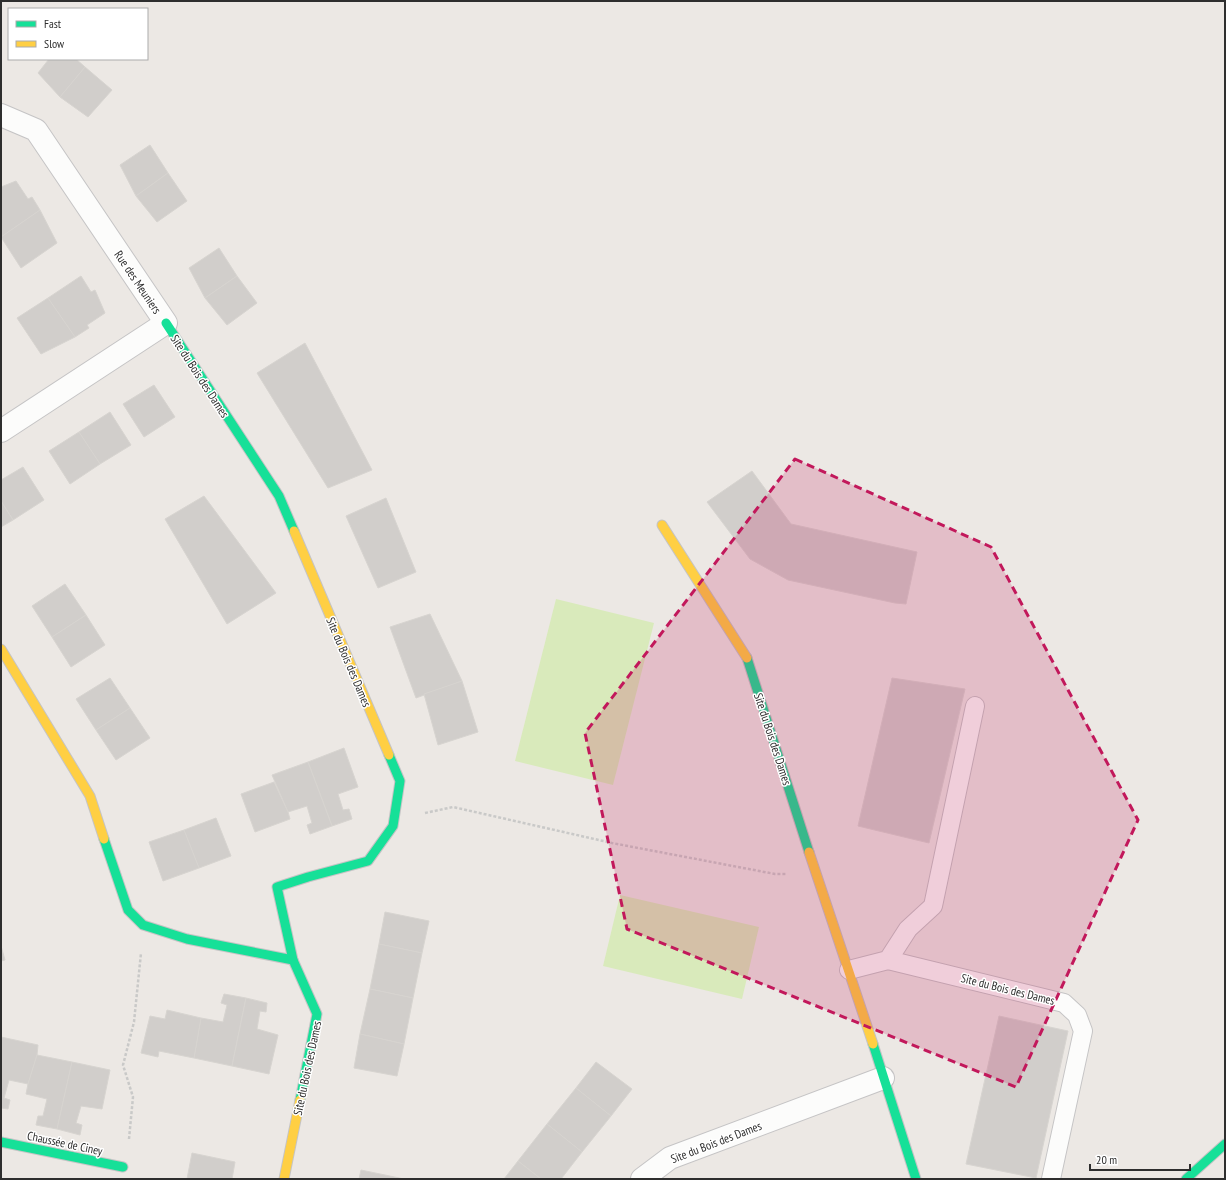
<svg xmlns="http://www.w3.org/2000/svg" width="1226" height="1180" viewBox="0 0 1226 1180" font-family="'PT Sans Narrow',sans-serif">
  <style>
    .pitch { fill: #d9eabb }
    .building { fill: #d1cecb; stroke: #d7d4d0 }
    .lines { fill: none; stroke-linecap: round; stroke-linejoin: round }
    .lane-casing { stroke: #c5c4c5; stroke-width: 20 }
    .street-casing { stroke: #c5c4c5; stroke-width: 24 }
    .fast-casing { stroke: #c5c4c5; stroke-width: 11 }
    .slow-casing { stroke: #c5c4c5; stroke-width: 11 }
    .path { stroke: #c9c9c8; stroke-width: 2.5; stroke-dasharray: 3 2; stroke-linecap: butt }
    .lane { stroke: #fcfcfb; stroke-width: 18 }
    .street { stroke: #fcfcfb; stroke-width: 22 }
    .fast { stroke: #16e098; stroke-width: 9 }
    .slow { stroke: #ffcf43; stroke-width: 9 }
    .marked { fill: #c2185b; fill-opacity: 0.2; stroke: #c2185b; stroke-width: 3; stroke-dasharray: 8 5; stroke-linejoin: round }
    .labels { text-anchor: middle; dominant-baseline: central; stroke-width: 3; stroke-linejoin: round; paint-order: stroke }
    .street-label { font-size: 12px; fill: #2e2e2e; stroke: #fff }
  </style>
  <rect width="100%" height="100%" fill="#ece8e4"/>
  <g class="pitch">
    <polygon points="556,599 654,623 613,785 515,761"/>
    <polygon points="620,895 759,927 742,999 603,966"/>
  </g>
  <g class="building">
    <polygon points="49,59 76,59 85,67 60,97 38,73"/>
    <polygon points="85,67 112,90 88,117 60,97"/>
    <polygon points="150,145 168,173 136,196 120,165"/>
    <polygon points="168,173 187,201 157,222 136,196"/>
    <polygon points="16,181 28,199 32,197 40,210 1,237 1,187"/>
    <polygon points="40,210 57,243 21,268 1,237"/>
    <polygon points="219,248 237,276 205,298 189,268"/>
    <polygon points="81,276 91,292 95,290 105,313 87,325 89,328 75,337 48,298"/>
    <polygon points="237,276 257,303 227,325 205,298"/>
    <polygon points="48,298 75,337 41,354 17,318"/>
    <polygon points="305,343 372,470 328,488 257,373"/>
    <polygon points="154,385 175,417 144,437 123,404"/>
    <polygon points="110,412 131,445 100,464 79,432"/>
    <polygon points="79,432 100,464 70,484 49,451"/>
    <polygon points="23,467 44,500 13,520 1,501 1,480"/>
    <polygon points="752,471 791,524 917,552 906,604 895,603 788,580 750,559 707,502"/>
    <polygon points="204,496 276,593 227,624 165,519"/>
    <polygon points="386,498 416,572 378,588 346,516"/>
    <polygon points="1,501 13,520 1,527"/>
    <polygon points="65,584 86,615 52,637 32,606"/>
    <polygon points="430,614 462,681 416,698 390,627"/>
    <polygon points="86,615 105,645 71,667 52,637"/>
    <polygon points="110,678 130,708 96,730 76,699"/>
    <polygon points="892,678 965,689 929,843 858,826"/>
    <polygon points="462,681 478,732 438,745 424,694"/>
    <polygon points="130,708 150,738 116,760 96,730"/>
    <polygon points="344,748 358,787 338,794 343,810 349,809 352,819 332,826 308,762"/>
    <polygon points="308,762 332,826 310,834 307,825 312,823 307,806 288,812 272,775"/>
    <polygon points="274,782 288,812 290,819 255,832 241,794"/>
    <polygon points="216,818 231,856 199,868 184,830"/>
    <polygon points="184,830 199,868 163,881 149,842"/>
    <polygon points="385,912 429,921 422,953 379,944"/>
    <polygon points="379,944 422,953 413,998 370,989"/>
    <polygon points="1,946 5,960 1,961"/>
    <polygon points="370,989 413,998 404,1044 360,1034"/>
    <polygon points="224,994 246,998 232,1066 194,1058 201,1018 223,1022 227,1005 221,1003"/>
    <polygon points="246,998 267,1003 266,1012 260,1011 257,1029 278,1035 269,1074 232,1066"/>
    <polygon points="167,1010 201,1018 194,1058 159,1051 158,1057 141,1053 150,1016 165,1019"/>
    <polygon points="999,1016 1068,1031 1036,1178 966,1164"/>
    <polygon points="360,1034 404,1044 397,1076 354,1068"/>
    <polygon points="1,1037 38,1045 37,1055 28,1084 9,1080 4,1098 10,1100 8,1109 1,1108"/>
    <polygon points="37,1055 72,1062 57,1129 36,1125 38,1116 43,1116 47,1099 26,1094 28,1084"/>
    <polygon points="72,1062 110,1070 102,1109 81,1106 76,1123 82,1125 80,1135 57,1129"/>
    <polygon points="596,1062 632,1089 611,1116 576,1088"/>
    <polygon points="576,1088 611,1116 582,1152 547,1124"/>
    <polygon points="547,1124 582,1152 561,1179 541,1179 518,1161"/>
    <polygon points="192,1153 235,1162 232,1179 187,1179"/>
    <polygon points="518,1161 541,1179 504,1179"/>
    <polygon points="361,1170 404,1179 359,1179"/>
  </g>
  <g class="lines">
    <g class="lane-casing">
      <g id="lane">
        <polyline points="888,960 1064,1003 1077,1015 1083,1031 1051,1179"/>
        <polyline points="849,970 888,960 908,929 933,906 975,706"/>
      </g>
    </g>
    <g class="street-casing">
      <g id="street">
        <polyline points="1,115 36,130 166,323 1,431"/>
        <polyline points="642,1179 670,1158 883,1078"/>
      </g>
    </g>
    <g class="fast-casing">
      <g id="fast">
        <polyline points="166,323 279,496 294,531"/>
        <polyline points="747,658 809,852"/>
        <polyline points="104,839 128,910 143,925 187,939 293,960 317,1014 300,1100"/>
        <polyline points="293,960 277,887 308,877 368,861 393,826 400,781 389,755"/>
        <polyline points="873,1044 916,1179"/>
        <polyline points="1,1142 123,1167"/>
        <polyline points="1186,1179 1225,1144"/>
      </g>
    </g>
    <g class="slow-casing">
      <g id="slow">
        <polyline points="662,525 747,658"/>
        <polyline points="294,531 389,755"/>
        <polyline points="1,649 90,796 104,839"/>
        <polyline points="809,852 873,1044"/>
        <polyline points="284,1179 300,1100"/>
      </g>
    </g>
    <g class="path">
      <polyline points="425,813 453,807 612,843 775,874 786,874"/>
      <polyline points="129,1139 133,1097 123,1065 134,1022 141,953"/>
    </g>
    <use href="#lane" class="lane"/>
    <use href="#street" class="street"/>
    <use href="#fast" class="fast"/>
    <use href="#slow" class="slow"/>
  </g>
  <path class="marked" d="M795 459 991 547 1138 820 1016 1087 627 929 585 733Z"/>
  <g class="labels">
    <g class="street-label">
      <text transform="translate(138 282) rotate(56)">Rue des Meuniers</text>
      <text transform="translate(200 376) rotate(57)">Site du Bois des Dames</text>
      <text transform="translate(349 662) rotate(67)">Site du Bois des Dames</text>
      <text transform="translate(773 739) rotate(72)">Site du Bois des Dames</text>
      <text transform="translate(1008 989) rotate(14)">Site du Bois des Dames</text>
      <text transform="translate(307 1068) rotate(-78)">Site du Bois des Dames</text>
      <text transform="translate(716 1142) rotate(-21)">Site du Bois des Dames</text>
      <text transform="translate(65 1143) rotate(12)">Chaussée de Ciney</text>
    </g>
  </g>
  <rect width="1226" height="1180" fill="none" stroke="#2e2e2e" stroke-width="4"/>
  <rect x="8" y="8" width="140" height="52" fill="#ffffff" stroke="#ababab"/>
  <rect x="16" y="21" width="20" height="6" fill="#16e098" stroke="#ababab"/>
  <text x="44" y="28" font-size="12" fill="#2e2e2e">Fast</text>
  <rect x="16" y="41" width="20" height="6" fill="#ffcf43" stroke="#ababab"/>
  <text x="44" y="48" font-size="12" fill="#2e2e2e">Slow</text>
  <path d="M1090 1164v6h100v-6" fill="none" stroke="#2e2e2e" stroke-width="2"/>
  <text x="1096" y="1164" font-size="12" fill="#2e2e2e" stroke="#ffffff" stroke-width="3" paint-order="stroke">20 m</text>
</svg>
